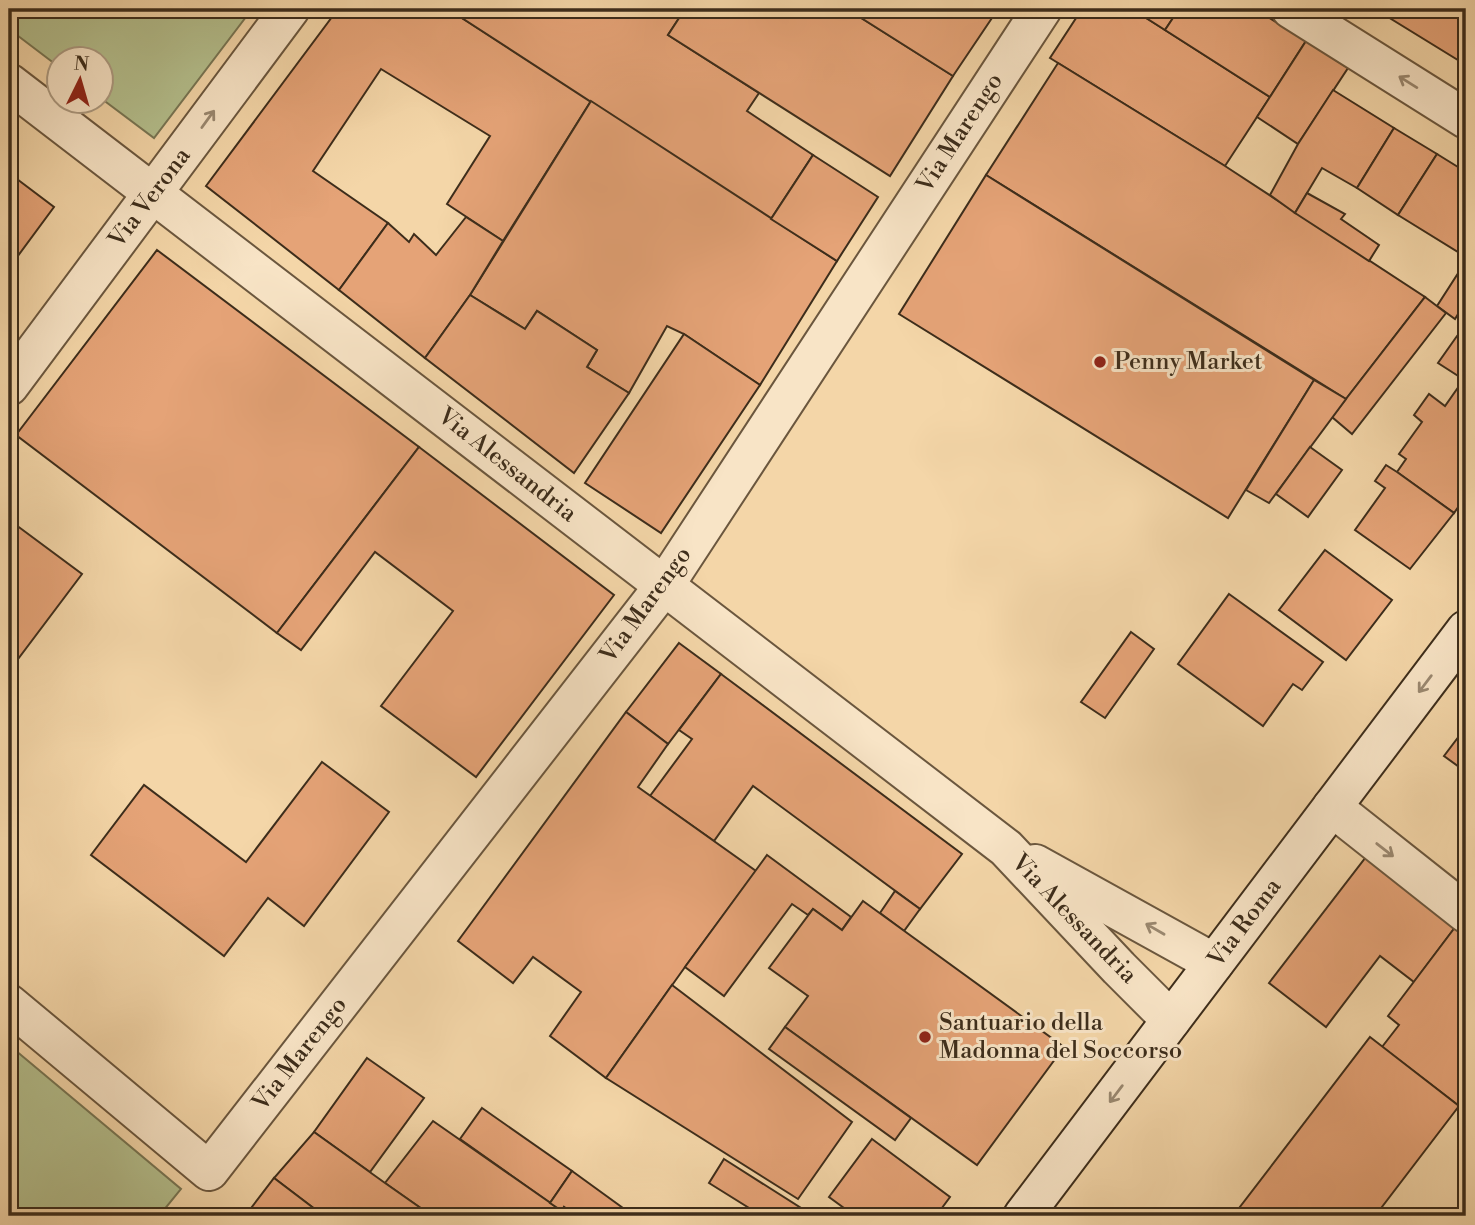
<svg xmlns="http://www.w3.org/2000/svg" width="1475" height="1225" viewBox="0 0 1475 1225" font-family="'Libre Bodoni',serif">
  <style>
    .green { fill: #b4bf8d; stroke: #787654; stroke-width: 2 }
    .building { fill: #e5a377; stroke: #3d2d1b; stroke-width: 2 }
    .lines { fill: none; stroke-linecap: round; stroke-linejoin: round }
    .street-casing { stroke: #6b573e; stroke-width: 42 }
    .secondary-casing { stroke: #3d2d1b; stroke-width: 42 }
    .street { stroke: #f8e4c6; stroke-width: 38 }
    .secondary { stroke: #f8e4c6; stroke-width: 38 }
    .oneway { stroke: #9a8870 }
    .poi-dot { fill: #8f2418; stroke: #f8e4c6; stroke-width: 2.5 }
    .labels { text-anchor: middle; dominant-baseline: central; stroke-width: 6; stroke-linejoin: round; paint-order: stroke }
    .street-label { font-size: 24px; fill: #3d2d1b; stroke: #f8e4c6 }
    .poi-label { font-size: 24px; fill: #3d2d1b; stroke: #f8e4c6; text-anchor: start }
  </style>
  <rect width="100%" height="100%" fill="#f4d6a8"/>
  <filter id="stains"><feTurbulence type="fractalNoise" baseFrequency=".00286" numOctaves="4"/><feColorMatrix values="0 0 0 0 .2 0 0 0 0 .09 0 0 0 0 .02 0 0 0 .5 -.17"/></filter>
  <radialGradient id="worn" r=".72"><stop offset=".6" stop-color="#630" stop-opacity="0"/><stop offset="1" stop-color="#630" stop-opacity=".3"/></radialGradient>
  <g class="green">
    <polygon points="9,9 252,9 154,138 102,99 102,60 60,60 59,67 9,29"/>
    <polygon points="9,1045 181,1189 159,1216 9,1216"/>
  </g>
  <g class="building">
    <polygon points="338,9 448,9 591,101 503,241 447,204 490,136 381,69 313,171 388,223 339,290 206,186"/>
    <polygon points="448,9 685,9 668,35 759,93 747,111 813,155 771,219"/>
    <polygon points="685,9 847,9 953,76 890,176 668,35"/>
    <polygon points="847,9 998,9 953,76"/>
    <polygon points="1082,9 1132,9 1270,97 1225,166 1050,58"/>
    <polygon points="1132,9 1179,9 1165,30"/>
    <polygon points="1179,9 1255,9 1306,41 1270,97 1165,30"/>
    <polygon points="1375,9 1466,9 1466,65"/>
    <polygon points="1306,41 1348,68 1298,144 1257,117"/>
    <polygon points="1058,63 1225,166 1425,297 1346,399 986,175"/>
    <polygon points="1333,90 1394,128 1357,188 1322,168 1295,213 1270,195 1298,144"/>
    <polygon points="591,101 837,261 760,385 684,334 667,326 629,393 587,367 597,350 537,311 525,329 470,295"/>
    <polygon points="1394,128 1437,154 1398,215 1357,188"/>
    <polygon points="1437,154 1466,172 1466,257 1398,215"/>
    <polygon points="813,155 878,197 837,261 771,219"/>
    <polygon points="9,173 54,207 9,268"/>
    <polygon points="986,175 1314,380 1228,518 899,314"/>
    <polygon points="1307,193 1345,214 1341,219 1379,245 1369,261 1295,213"/>
    <polygon points="466,217 503,241 470,295 425,358 339,290 388,223 409,242 414,234 436,255"/>
    <polygon points="157,250 419,447 277,633 16,435"/>
    <polygon points="1466,261 1466,301 1455,319 1437,306"/>
    <polygon points="470,295 525,329 537,311 597,350 587,367 629,393 574,473 425,358"/>
    <polygon points="1425,297 1446,313 1352,434 1332,417"/>
    <polygon points="684,334 760,385 661,533 585,483"/>
    <polygon points="1457,336 1466,342 1466,381 1438,363"/>
    <polygon points="1464,379 1466,381 1466,496 1454,513 1397,472 1406,459 1399,454 1422,422 1414,415 1429,394 1445,406"/>
    <polygon points="1314,380 1346,399 1269,503 1246,490"/>
    <polygon points="419,447 614,595 476,777 381,706 453,611 375,552 301,650 277,633"/>
    <polygon points="1310,447 1342,470 1308,517 1276,494"/>
    <polygon points="1386,465 1397,472 1454,513 1410,569 1355,530 1385,488 1375,481"/>
    <polygon points="12,522 82,574 9,671 9,526"/>
    <polygon points="1325,550 1392,600 1346,660 1279,610"/>
    <polygon points="1229,594 1323,662 1302,690 1293,684 1263,726 1178,664"/>
    <polygon points="1131,632 1154,649 1105,718 1081,702"/>
    <polygon points="679,643 721,674 668,744 626,712"/>
    <polygon points="721,674 962,854 920,909 753,786 714,841 650,796 692,739 679,730"/>
    <polygon points="626,712 668,744 638,787 756,871 685,967 606,1078 550,1036 581,992 533,957 513,983 458,941"/>
    <polygon points="1466,727 1466,772 1444,756"/>
    <polygon points="322,762 389,812 304,926 268,898 224,956 91,855 144,785 246,862"/>
    <polygon points="767,855 851,917 842,930 813,909 808,915 792,904 724,996 685,967"/>
    <polygon points="1366,857 1456,926 1414,982 1380,956 1326,1027 1269,983"/>
    <polygon points="895,891 920,909 904,931 880,913"/>
    <polygon points="863,901 1064,1047 977,1165 785,1027 808,996 769,968 813,909 842,930"/>
    <polygon points="1456,926 1466,933 1466,1097 1459,1106 1382,1047 1399,1025 1388,1016"/>
    <polygon points="672,985 852,1122 798,1199 606,1078"/>
    <polygon points="785,1027 911,1118 895,1140 769,1049"/>
    <polygon points="1370,1037 1459,1106 1375,1216 1233,1216"/>
    <polygon points="367,1058 424,1098 370,1172 314,1132"/>
    <polygon points="482,1108 572,1171 550,1203 460,1139"/>
    <polygon points="433,1121 562,1211 558,1216 432,1216 385,1183"/>
    <polygon points="314,1132 385,1183 432,1216 324,1216 274,1178"/>
    <polygon points="872,1139 950,1197 936,1216 855,1216 829,1197"/>
    <polygon points="724,1159 812,1215 811,1216 762,1216 709,1183"/>
    <polygon points="572,1171 634,1216 577,1216 564,1207 562,1211 550,1203"/>
    <polygon points="274,1178 324,1216 245,1216"/>
    <polygon points="564,1207 577,1216 558,1216"/>
  </g>
  <g class="lines">
    <g class="street-casing">
      <g id="street">
        <polyline points="1291,9 1466,119"/>
        <polyline points="9,83 1006,848 1119,968 1171,1020"/>
        <polyline points="9,386 290,9"/>
        <polyline points="1332,807 1466,913"/>
        <polyline points="1035,864 1214,963"/>
        <polyline points="9,1004 209,1171 664,586 1042,9"/>
      </g>
    </g>
    <g class="secondary-casing">
      <polyline id="secondary" points="1023,1216 1466,630"/>
    </g>
    <use href="#street" class="street"/>
    <use href="#secondary" class="secondary"/>
  </g>
  <defs><path id="oneway-shaft" d="M-6 0H5M1.5-3L5.5 0L1.5 3" fill="none" stroke-width="1.6" stroke-linecap="round" stroke-linejoin="round" transform="scale(1.75)"/></defs>
  <g class="oneway">
    <use href="#oneway-shaft" transform="translate(1408 82) rotate(-148)"/>
    <use href="#oneway-shaft" transform="translate(208 119) rotate(-54)"/>
    <use href="#oneway-shaft" transform="translate(1425 684) rotate(127)"/>
    <use href="#oneway-shaft" transform="translate(1385 850) rotate(38)"/>
    <use href="#oneway-shaft" transform="translate(1155 929) rotate(-150)"/>
    <use href="#oneway-shaft" transform="translate(1116 1094) rotate(127)"/>
  </g>
  <g class="poi-dot">
    <circle cx="1100" cy="362" r="7"/>
    <circle cx="925" cy="1037" r="7"/>
  </g>
  <g class="labels">
    <g class="street-label">
      <text transform="translate(960 133) rotate(-57)">Via Marengo</text>
      <text transform="translate(150 198) rotate(-53)">Via Verona</text>
      <text transform="translate(507 465) rotate(38)">Via Alessandria</text>
      <text transform="translate(646 605) rotate(-54)">Via Marengo</text>
      <text transform="translate(1074 919) rotate(46)">Via Alessandria</text>
      <text transform="translate(1245 923) rotate(-53)">Via Roma</text>
      <text transform="translate(300 1054) rotate(-52)">Via Marengo</text>
    </g>
    <g class="poi-label">
      <text x="1114" y="362">Penny Market</text>
      <text x="939" y="1023">Santuario della<tspan x="939" dy="28">Madonna del Soccorso</tspan></text>
    </g>
  </g>
  <rect width="1475" height="1225" fill="none" stroke="#f4d6a8" stroke-width="35"/>
  <rect x="10" y="10" width="1454" height="1204" fill="none" stroke="#3d2d1b" stroke-width="3.5"/>
  <rect x="18" y="18" width="1440" height="1190" fill="none" stroke="#3d2d1b" stroke-width="2"/>
  <g transform="translate(80 80) rotate(5)"><circle r="33" fill="#f8e4c6" stroke="#ad9b82" stroke-width="2"/>
  <path d="M0-5L12 26L0 18L-12 26Z" fill="#8f2418"/>
  <text y="-10" font-size="19" font-weight="bold" text-anchor="middle" fill="#3d2d1b">N</text>
  </g>
  <rect width="100%" height="100%" filter="url(#stains)"/>
  <rect width="100%" height="100%" fill="url(#worn)"/>
</svg>
